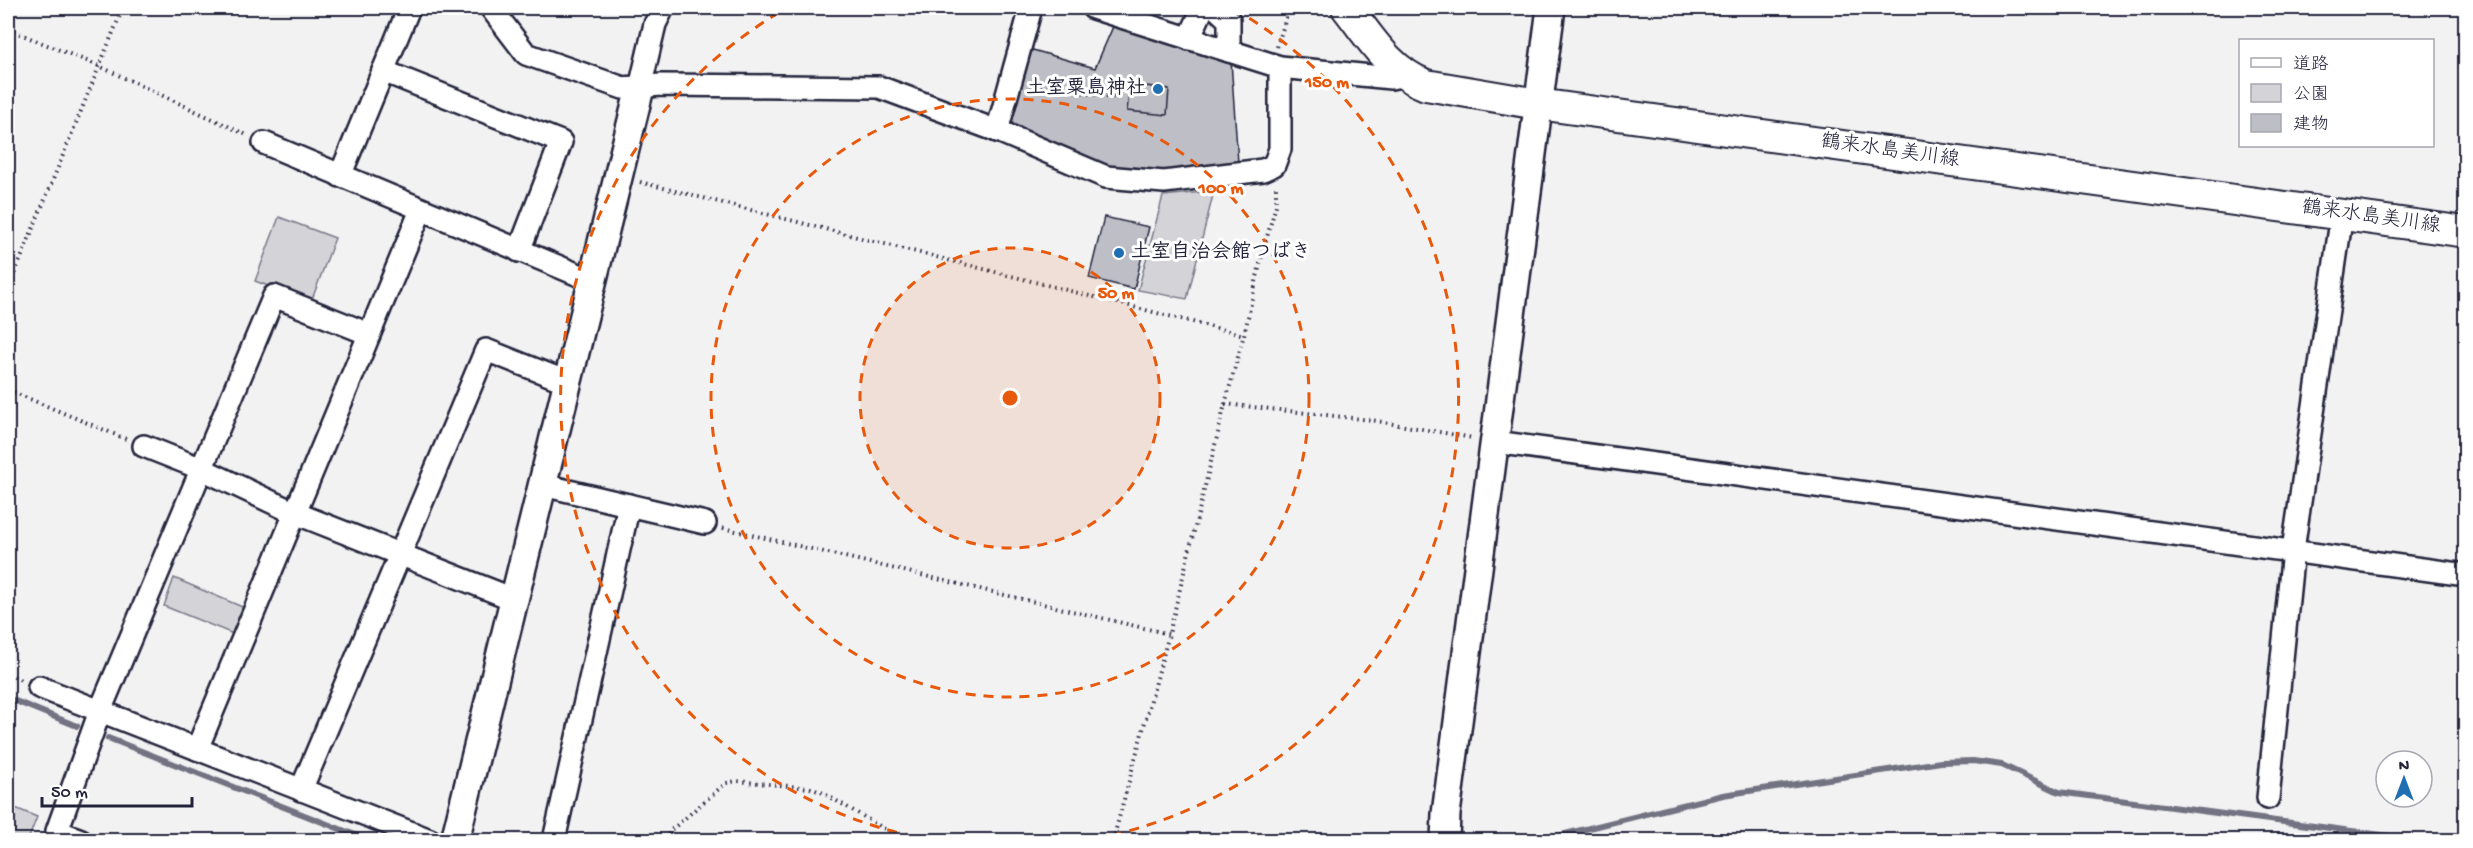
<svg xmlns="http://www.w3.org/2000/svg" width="2473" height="848" viewBox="0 0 2473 848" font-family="'Gochi Hand','Klee One',sans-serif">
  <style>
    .green { fill: #d3d3d8; stroke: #7a7a8a; stroke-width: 1.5 }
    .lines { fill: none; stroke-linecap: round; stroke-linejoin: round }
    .stream { stroke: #727282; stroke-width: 6 }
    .building { fill: #bebec6; stroke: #22223b; stroke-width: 1.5 }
    .minor-casing { stroke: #22223b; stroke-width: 26 }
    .tertiary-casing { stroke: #22223b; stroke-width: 32 }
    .secondary-casing { stroke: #22223b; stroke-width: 34 }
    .path { stroke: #22223b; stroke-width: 4; stroke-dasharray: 1.5 4.5; stroke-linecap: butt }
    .minor { stroke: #fff; stroke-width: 21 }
    .tertiary { stroke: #fff; stroke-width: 27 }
    .secondary { stroke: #fff; stroke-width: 30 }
    .ring { fill: none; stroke: #e8590c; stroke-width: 3; stroke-dasharray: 10 8 }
    .poi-dot { fill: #1f6fb2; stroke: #fff; stroke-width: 2 }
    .labels { text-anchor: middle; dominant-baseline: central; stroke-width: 6; stroke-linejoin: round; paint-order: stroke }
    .poi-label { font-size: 20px; font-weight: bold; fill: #22223b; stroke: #fff; text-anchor: end }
    .street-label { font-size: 20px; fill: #22223b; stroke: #fff }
    .centre { fill: #e8590c; stroke: #fff; stroke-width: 3 }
    .ring-label { font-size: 18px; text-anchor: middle; font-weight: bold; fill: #e8590c; stroke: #fff; stroke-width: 6; stroke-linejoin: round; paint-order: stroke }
  </style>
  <rect width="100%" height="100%" fill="#f2f2f3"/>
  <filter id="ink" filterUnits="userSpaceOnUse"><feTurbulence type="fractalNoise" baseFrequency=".0167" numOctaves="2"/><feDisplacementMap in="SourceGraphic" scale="12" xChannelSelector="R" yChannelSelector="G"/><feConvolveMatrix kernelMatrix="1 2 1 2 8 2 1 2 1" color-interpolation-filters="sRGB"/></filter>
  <g filter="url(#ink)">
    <g class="green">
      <polygon points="1214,191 1187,299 1138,290 1163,196"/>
      <polygon points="279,217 335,238 311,302 255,281"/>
      <polygon points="174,578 247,609 238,636 164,606"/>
      <polygon points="8,805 37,817 28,840 8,840"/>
    </g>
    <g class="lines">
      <g class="stream">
        <polyline points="8,698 77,726"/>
        <polyline points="108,738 368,840"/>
        <polyline points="1541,840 1723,795 1941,762 1973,761 2002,765 2059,792 2419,840"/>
      </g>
    </g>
    <g class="building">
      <polygon points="1115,22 1231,61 1238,163 1182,170 1139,170 1107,166 1007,123 1026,48 1095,68"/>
      <polygon points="1130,84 1169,89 1167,115 1127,111"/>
      <polygon points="1104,217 1149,227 1134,289 1089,278"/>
    </g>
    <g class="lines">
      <g class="minor-casing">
        <g id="minor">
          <polyline points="491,8 526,54 623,88 661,85 879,87 1003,133 1106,177 1164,182 1263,170 1274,165 1280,149 1280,67"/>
          <polyline points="1093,8 1280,67 1391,78 1404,75"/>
          <polyline points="1216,8 1229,20 1229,51"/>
          <polyline points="1189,39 1203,8"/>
          <polyline points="383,71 561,142 519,251"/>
          <polyline points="640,88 655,24 663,8"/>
          <polyline points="997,131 1031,8"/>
          <polyline points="264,143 593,281"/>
          <polyline points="340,176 409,8"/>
          <polyline points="1495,442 2466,575"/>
          <polyline points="144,446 202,469 295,513 513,599"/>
          <polyline points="543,485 705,523"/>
          <polyline points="39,687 430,840"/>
          <polyline points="197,749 421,210"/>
          <polyline points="301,790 486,350 567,382"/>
          <polyline points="2268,798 2293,550 2342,214"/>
          <polyline points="81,840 57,831 100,711 274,296 369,334"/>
          <polyline points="554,840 629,505"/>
        </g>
      </g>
      <g class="tertiary-casing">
        <g id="tertiary">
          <polyline points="455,840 640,88"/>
          <polyline points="1445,840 1446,814 1551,8"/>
        </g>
      </g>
      <g class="secondary-casing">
        <path id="secondary" d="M1347 8C1370 37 1389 71 1426 85L1538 104 2466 232"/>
      </g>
      <g class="path">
        <polyline points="8,29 99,66 247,135"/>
        <polyline points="1277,47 1289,8"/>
        <polyline points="1029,84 1118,98"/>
        <polyline points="640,182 1244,335"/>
        <polyline points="8,290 123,8"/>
        <polyline points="8,390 126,439"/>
        <polyline points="1225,404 1371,420 1473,438"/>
        <polyline points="723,528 1169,634"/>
        <polyline points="8,674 21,680"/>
        <polyline points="666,840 670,831 726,783 737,781 810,788 821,792 904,840"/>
        <polyline points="1113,840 1169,634 1225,404 1244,335 1262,255 1276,205 1276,184"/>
        <polyline points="2278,840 2290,840"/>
      </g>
      <use href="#minor" class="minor"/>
      <use href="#tertiary" class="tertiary"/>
      <use href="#secondary" class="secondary"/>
    </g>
  </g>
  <circle cx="1010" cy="398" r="150" fill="#e8590c" fill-opacity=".12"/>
  <g class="ring">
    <circle cx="1010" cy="398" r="150"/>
    <circle cx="1010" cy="398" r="299"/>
    <path d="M932 840A449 449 0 0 1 785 9M1234 9A449 449 0 0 1 1088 840"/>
  </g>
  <g class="poi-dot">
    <circle cx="1158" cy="89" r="6"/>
    <circle cx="1119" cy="253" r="6"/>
  </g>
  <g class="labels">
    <g class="poi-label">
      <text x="1146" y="89">土室粟島神社</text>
      <text x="1131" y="253" text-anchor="start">土室自治会館つばき</text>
    </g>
    <g class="street-label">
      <text transform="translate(1890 152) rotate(8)">鶴来水島美川線</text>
      <text transform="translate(2371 218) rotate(8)">鶴来水島美川線</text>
    </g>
  </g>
  <circle cx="1010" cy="398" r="9" class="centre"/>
  <g class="ring-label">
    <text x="1327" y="87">150 m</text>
    <text x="1221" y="193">100 m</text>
    <text x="1116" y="298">50 m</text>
  </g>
  <rect width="2473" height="848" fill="none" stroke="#fff" stroke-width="30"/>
  <rect x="15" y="15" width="2443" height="818" fill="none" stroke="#22223b" stroke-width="2" filter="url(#ink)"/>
  <rect x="2239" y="39" width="195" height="108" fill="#ffffff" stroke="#a7a7b1" stroke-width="1.5"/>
  <rect x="2251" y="58" width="30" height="9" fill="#ffffff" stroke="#a7a7b1" stroke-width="1.5"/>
  <text x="2293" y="69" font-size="18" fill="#22223b">道路</text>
  <rect x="2251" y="84" width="30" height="18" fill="#d3d3d8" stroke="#a7a7b1" stroke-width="1.5"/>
  <text x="2293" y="99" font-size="18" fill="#22223b">公園</text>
  <rect x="2251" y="114" width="30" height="18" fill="#bebec6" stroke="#a7a7b1" stroke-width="1.5"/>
  <text x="2293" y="129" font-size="18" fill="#22223b">建物</text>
  <g transform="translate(2404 779)"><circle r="28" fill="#ffffff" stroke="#a7a7b1" stroke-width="1.5"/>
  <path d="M0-4.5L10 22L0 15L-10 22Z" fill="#1f6fb2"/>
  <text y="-9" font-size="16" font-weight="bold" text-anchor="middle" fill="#22223b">N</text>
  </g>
  <path d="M42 797v9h150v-9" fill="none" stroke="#22223b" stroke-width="3"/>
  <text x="51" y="797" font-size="18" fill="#22223b" stroke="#ffffff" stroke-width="4.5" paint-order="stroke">50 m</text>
</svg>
